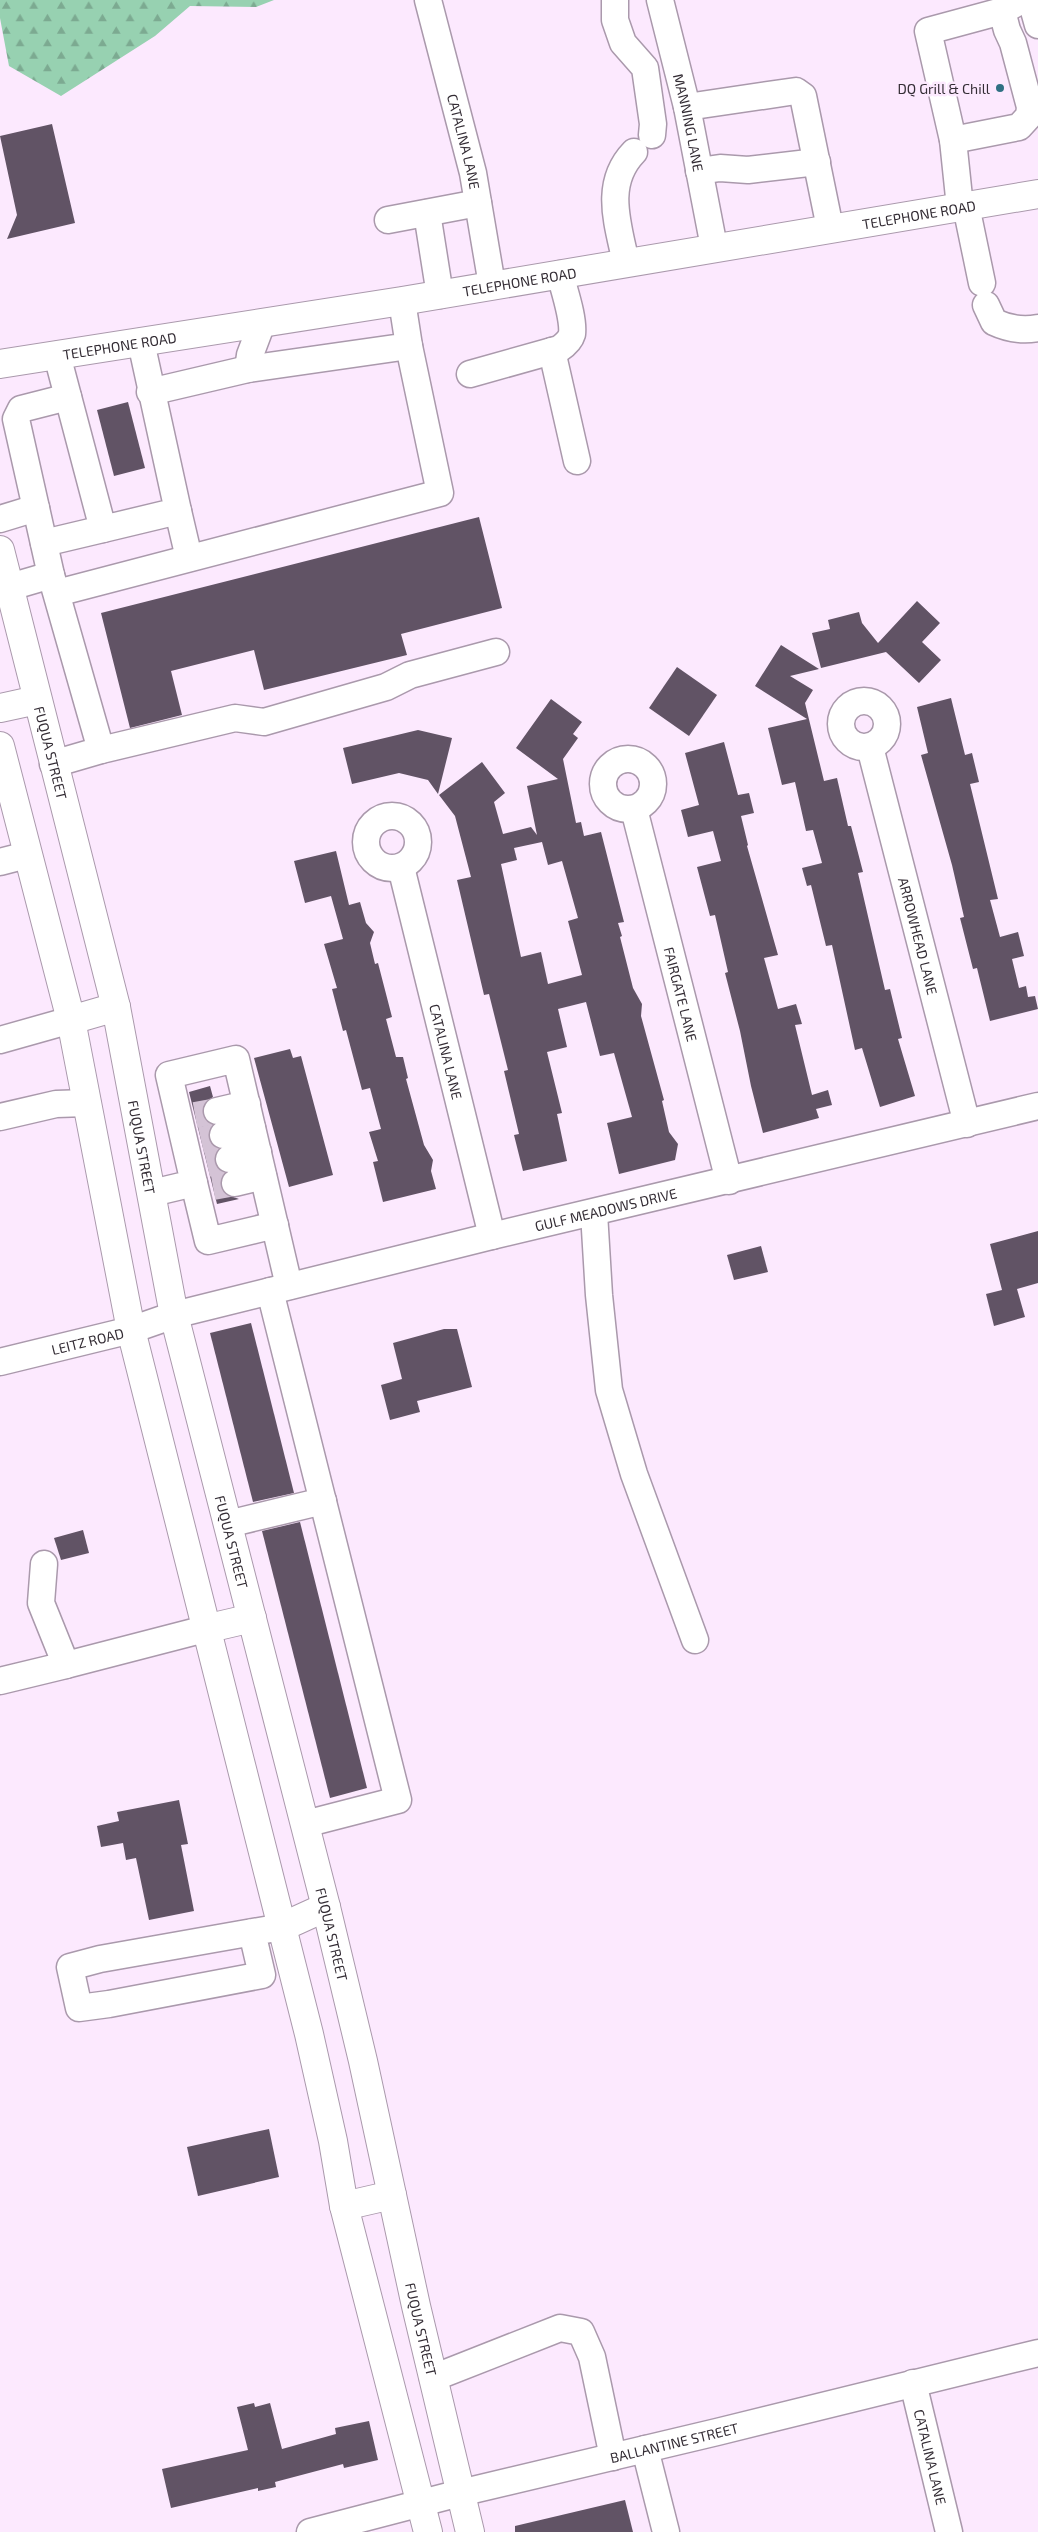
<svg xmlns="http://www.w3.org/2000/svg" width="1038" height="2532" viewBox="0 0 1038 2532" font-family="'Exo 2',sans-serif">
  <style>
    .forest { fill: url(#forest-firs) }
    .building { fill: #615365; fill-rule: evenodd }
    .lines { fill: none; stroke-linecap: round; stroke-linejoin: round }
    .minor-tunnel { stroke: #d4c3d6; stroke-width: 26; stroke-dasharray: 26 13; stroke-linecap: butt }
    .minor-casing { stroke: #aa99ac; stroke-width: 29 }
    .major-casing { stroke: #aa99ac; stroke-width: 30 }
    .minor { stroke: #fff; stroke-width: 26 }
    .major { stroke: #fff; stroke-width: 28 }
    .poi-dot { fill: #2f7083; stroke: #fce9fe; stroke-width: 2 }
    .labels { text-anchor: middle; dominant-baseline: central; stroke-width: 5; stroke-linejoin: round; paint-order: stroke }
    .poi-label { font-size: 14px; fill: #342d35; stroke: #fce9fe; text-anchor: end }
    .street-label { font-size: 14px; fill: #342d35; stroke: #fce9fe }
  </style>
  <defs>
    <pattern id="forest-firs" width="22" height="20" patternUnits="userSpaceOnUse" patternTransform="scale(1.25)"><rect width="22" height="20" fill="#97d1b1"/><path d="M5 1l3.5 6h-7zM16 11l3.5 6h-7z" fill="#7caa91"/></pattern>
  </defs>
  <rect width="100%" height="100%" fill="#fce9fe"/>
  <polygon class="forest" points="0,0 274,0 256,7 190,6 155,36 61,96 9,66 0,18"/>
  <g class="building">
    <polygon points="52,124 75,223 7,239 17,215 0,136"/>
    <polygon points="128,402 145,468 114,476 97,410"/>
    <polygon points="479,517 502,608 401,634 407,655 264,690 254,650 171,671 182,715 130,728 101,613"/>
    <polygon points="917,601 940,623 922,642 941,660 919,683 886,652 821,668 812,633 830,629 828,620 859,612 862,623 878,643"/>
    <polygon points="781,645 819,669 790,676 813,690 805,703 824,781 837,778 848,826 851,826 863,872 858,873 885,990 890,989 902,1038 898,1039 915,1096 880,1107 862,1048 855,1050 832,945 826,946 811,885 807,886 802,868 822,863 813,830 806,831 795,782 782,785 768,728 807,719 755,686"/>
    <polygon points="677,667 717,695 689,736 649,708"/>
    <polygon points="951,698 965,755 972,753 979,782 970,784 998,899 990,900 1000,937 1018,932 1024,956 1012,959 1019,988 1026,986 1028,997 1035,996 1038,1009 990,1021 977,968 973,969 960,918 964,917 952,865 921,755 928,753 917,707"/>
    <path d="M551 699 582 722 573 734 578 738 563 759 576 823 581 822 584 836 601 832 624 922 618 923 622 936 620 937 633 988 642 1004 641 1016 664 1100 662 1101 669 1132 678 1144 675 1160 619 1174 607 1123 632 1117 614 1053 600 1056 586 1002 558 1009 567 1047 547 1052 562 1113 557 1114 567 1161 523 1171 514 1135 519 1134 504 1071 508 1070 489 994 484 995 457 880 471 877 455 816 439 795 482 762 505 793 494 802 503 834 531 827 537 835 527 786 558 779 516 748ZM542 842 548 865 562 861 578 918 568 921 582 975 548 984 541 952 521 957 501 864 517 860 514 848Z"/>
    <polygon points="418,730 452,738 438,794 428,780 399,773 352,784 343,748"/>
    <polygon points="724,742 738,795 749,793 754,813 741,816 748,845 747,846 778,955 764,958 778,1009 796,1004 802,1024 795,1025 812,1095 828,1090 832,1105 816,1109 819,1118 763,1133 751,1086 740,1031 725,973 728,972 715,915 710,916 697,867 721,861 713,831 688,837 681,810 699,805 685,753"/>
    <polygon points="336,851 349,905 360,902 366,923 374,932 370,943 375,964 378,963 392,1017 386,1019 396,1057 403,1057 408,1078 406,1079 424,1145 433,1160 431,1171 436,1189 383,1202 373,1162 378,1161 369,1132 381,1129 370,1088 362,1090 346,1030 343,1031 332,989 337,988 324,944 343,939 331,896 305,903 294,861"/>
    <polygon points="290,1049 293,1058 301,1056 333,1175 289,1187 254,1058"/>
    <polygon points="210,1086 213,1097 203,1106 202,1114 206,1121 212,1125 209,1131 209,1139 218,1149 214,1162 218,1169 224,1173 220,1186 225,1194 239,1199 217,1204 189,1092"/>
    <polygon points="1038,1231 1038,1283 1017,1289 1025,1317 994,1326 986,1294 1002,1290 990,1244"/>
    <polygon points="761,1246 768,1272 734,1280 727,1255"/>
    <polygon points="251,1323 294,1493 253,1502 210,1333"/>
    <polygon points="444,1329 457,1329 472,1387 417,1401 420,1412 390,1420 381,1385 402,1379 393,1343"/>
    <polygon points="300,1522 367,1788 330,1798 262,1531"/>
    <polygon points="83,1530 89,1553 61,1560 54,1538"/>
    <polygon points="179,1800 188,1844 181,1845 194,1911 149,1920 136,1858 126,1860 123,1843 101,1847 97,1826 119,1821 117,1812"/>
    <polygon points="269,2129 279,2177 198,2196 187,2147"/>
    <polygon points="254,2403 255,2407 270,2403 282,2449 336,2434 335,2428 369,2421 378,2460 344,2468 343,2464 275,2482 276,2487 258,2491 258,2488 171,2508 162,2469 248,2450 237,2407"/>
    <polygon points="625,2500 633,2532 515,2532 515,2526"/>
  </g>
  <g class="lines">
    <g class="minor-tunnel">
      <polyline points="195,1115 217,1111"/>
      <polyline points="201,1140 223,1135"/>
      <polyline points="207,1164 229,1159"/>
      <polyline points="213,1187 235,1183"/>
    </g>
    <g class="minor-casing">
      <g id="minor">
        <path id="s1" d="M428 0 473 173 492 285"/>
        <polyline points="615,0 615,20 623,43 645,68 653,124 652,135"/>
        <path id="s2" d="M660 0 687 107 714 247"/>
        <polyline points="1031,0 1038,25"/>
        <polyline points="687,107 796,91 803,96 830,228"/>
        <polyline points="953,140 1019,127 1029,116 1030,107 1013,43 1007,30 1002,11"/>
        <polyline points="699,171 720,168 748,170 817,162"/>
        <polyline points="966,206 982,283"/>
        <polyline points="960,207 953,140 928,31 1002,11 1022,0"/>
        <polyline points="427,213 440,295"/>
        <polyline points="388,220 478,203"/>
        <path d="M626 263C618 224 603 184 634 152"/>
        <path d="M986 305 994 322C1009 329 1022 331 1038 328"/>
        <polyline points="552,351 577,461"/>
        <polyline points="57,355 103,529 178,511 141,342"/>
        <polyline points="248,369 250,355 262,323"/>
        <path d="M470 374 559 349C565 345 570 341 572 334 574 318 564 290 560 274"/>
        <polyline points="150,392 248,369 409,346 402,301"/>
        <polyline points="178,511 189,558"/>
        <polyline points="0,519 36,508"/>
        <polyline points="44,543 103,529"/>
        <polyline points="10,587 51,575"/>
        <polyline points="57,593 440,493 409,346"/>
        <circle cx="864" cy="724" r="23"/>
        <path id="s3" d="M870 747 967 1124"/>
        <polyline points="101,750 235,718 264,722 386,687 410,675 496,652"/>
        <circle cx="628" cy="784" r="25"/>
        <polyline points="53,764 101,750 51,575 16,419 21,409 68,397"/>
        <path id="s4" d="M634 809 729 1181"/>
        <circle cx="392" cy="842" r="26"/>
        <polyline points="0,862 27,855"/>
        <path id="s5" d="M401 867 492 1236"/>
        <polyline points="0,1040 71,1020"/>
        <polyline points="217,1111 247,1104"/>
        <polyline points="0,1117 56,1104 87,1103"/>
        <polyline points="223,1135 252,1128"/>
        <polyline points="229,1159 258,1152"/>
        <polyline points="194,1183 208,1241 275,1225"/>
        <polyline points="235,1183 263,1176"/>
        <polyline points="152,1193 194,1183 169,1075 236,1059 289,1286"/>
        <polyline points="594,1213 599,1295 609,1390 634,1474 695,1640"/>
        <polyline points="270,1291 398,1800 305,1824"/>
        <path id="s6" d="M0 1362 131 1330 174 1315 492 1236 1038 1106"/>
        <polyline points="228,1524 323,1501"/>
        <polyline points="44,1564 41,1603 66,1665 205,1629"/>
        <polyline points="0,1681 66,1665"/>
        <polyline points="252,1932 262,1975 109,2004 79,2008 70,1967 100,1959 282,1927"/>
        <polyline points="433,2378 560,2328 581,2332 592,2357 613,2457"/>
        <path id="s7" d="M913 2383 949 2532"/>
        <polyline points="645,2449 666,2532"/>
        <path id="s8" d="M310 2532 460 2493 717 2432 1038 2353"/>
      </g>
    </g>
    <g class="major-casing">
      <g id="major">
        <path id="s9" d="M0 364 402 301 1038 194"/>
        <path id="s10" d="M0 550 116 1007 174 1315 326 1907 363 2061 416 2306 470 2532"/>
        <polyline points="0,708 37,700"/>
        <polyline points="0,746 71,1020 131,1330 309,2034 333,2141 344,2206 428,2532"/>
        <polyline points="71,1020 116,1007"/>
        <polyline points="205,1629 252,1618"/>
        <polyline points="282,1927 326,1907"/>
        <polyline points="344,2206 392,2195"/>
      </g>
    </g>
    <use href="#minor" class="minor"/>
    <use href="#major" class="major"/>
  </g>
  <circle class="poi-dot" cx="1000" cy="88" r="5"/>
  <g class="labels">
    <g class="poi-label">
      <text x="990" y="88">DQ Grill &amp; Chill</text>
    </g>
    <g class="street-label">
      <text stroke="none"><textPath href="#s2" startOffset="126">MANNING LANE</textPath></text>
      <text stroke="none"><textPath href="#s1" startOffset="146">CATALINA LANE</textPath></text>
      <text stroke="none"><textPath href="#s9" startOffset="931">TELEPHONE ROAD</textPath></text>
      <text stroke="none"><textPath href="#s9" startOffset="526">TELEPHONE ROAD</textPath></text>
      <text stroke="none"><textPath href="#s9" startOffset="121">TELEPHONE ROAD</textPath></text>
      <text stroke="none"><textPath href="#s10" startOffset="209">FUQUA STREET</textPath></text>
      <text stroke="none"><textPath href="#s3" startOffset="195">ARROWHEAD LANE</textPath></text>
      <text stroke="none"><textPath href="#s4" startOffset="191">FAIRGATE LANE</textPath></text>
      <text stroke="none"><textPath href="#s5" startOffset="190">CATALINA LANE</textPath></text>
      <text stroke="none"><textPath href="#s10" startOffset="614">FUQUA STREET</textPath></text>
      <text stroke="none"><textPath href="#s6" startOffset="625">GULF MEADOWS DRIVE</textPath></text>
      <text stroke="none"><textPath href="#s6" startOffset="90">LEITZ ROAD</textPath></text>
      <text stroke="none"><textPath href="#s10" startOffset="1019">FUQUA STREET</textPath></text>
      <text stroke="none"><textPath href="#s10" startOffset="1424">FUQUA STREET</textPath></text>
      <text stroke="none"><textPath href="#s10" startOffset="1829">FUQUA STREET</textPath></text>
      <text stroke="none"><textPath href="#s8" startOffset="375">BALLANTINE STREET</textPath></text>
      <text stroke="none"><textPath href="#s7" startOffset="76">CATALINA LANE</textPath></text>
    </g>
  </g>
</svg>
